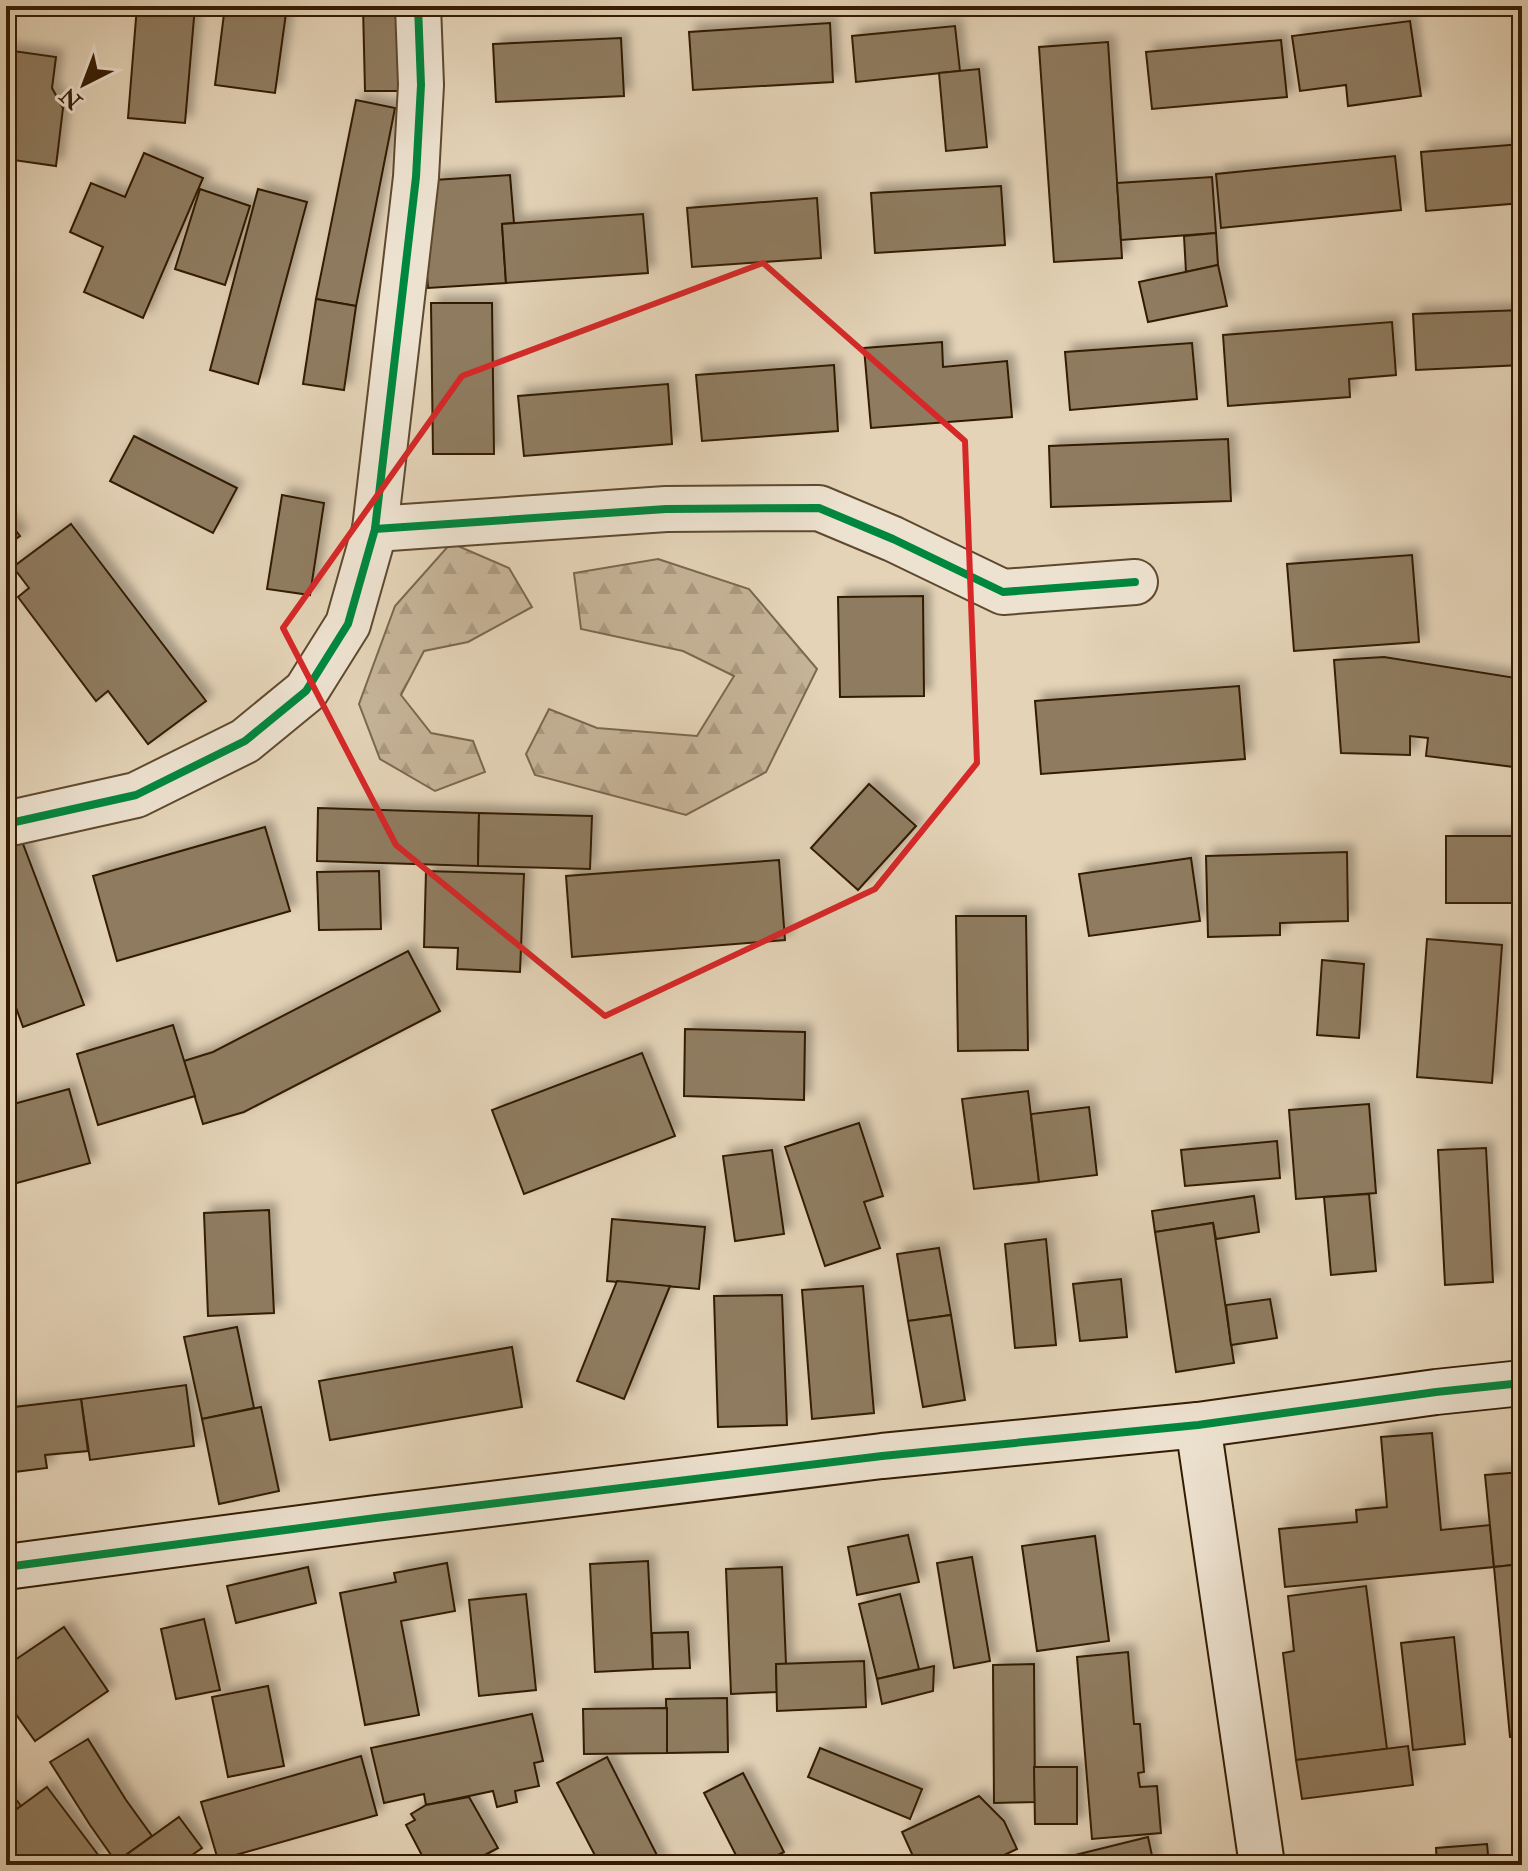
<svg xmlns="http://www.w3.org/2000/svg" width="1528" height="1871" viewBox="0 0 1528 1871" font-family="'IM FELL Double Pica',serif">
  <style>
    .forest { fill: url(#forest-firs); stroke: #7c684c; stroke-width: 2 }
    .building { fill: #8f7b60; stroke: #331b01; stroke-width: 2; filter: url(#shadow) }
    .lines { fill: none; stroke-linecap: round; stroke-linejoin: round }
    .street-casing { stroke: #5f492e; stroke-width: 48 }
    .secondary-casing { stroke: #331b01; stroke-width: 48 }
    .street { stroke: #ede2d0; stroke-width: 44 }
    .secondary { stroke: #ede2d0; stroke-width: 44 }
    .cycleway-casing { stroke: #ede2d0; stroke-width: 13 }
    .cycleway { stroke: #00873e; stroke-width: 8 }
    .marked { fill: none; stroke: #d62828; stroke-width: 6; stroke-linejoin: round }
  </style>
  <defs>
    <pattern id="forest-firs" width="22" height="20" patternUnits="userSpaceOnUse" patternTransform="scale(2)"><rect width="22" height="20" fill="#c6b498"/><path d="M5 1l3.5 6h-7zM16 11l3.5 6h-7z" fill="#ab9a81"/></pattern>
    <filter id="shadow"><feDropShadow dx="7" dy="-7" stdDeviation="4" flood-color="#0004"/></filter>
  </defs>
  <rect width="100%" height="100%" fill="#e4d3b7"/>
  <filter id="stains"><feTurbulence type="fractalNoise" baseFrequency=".0025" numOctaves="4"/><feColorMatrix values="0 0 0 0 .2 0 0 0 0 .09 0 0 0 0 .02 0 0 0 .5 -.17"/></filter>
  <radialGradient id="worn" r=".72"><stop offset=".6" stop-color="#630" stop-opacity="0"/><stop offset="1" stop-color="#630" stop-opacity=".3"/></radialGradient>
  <g class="forest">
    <polygon points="451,543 509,568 532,607 468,642 424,651 401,695 431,733 473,741 485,772 435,791 380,759 359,704 395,606"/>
    <polygon points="658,559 749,589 817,669 766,772 686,815 535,775 526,754 549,709 597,728 697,736 734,676 683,651 581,629 574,573"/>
  </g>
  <g class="building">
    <polygon points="137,6 195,6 185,123 128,118"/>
    <polygon points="225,6 287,6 275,93 215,85"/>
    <polygon points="363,6 400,6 402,91 365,91"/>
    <polygon points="1410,21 1421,96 1348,106 1346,85 1300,91 1292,36"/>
    <polygon points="830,23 833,82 693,90 689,32"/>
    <polygon points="955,26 960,71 856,82 852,36"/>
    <polygon points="621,38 624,96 496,102 493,44"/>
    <polygon points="1281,40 1287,97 1152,109 1146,52"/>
    <polygon points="1108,42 1122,258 1054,262 1039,47"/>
    <polygon points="6,50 56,57 52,88 63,108 56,166 6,159"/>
    <polygon points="979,69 987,147 946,151 939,73"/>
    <polygon points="356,100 395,108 356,306 316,299"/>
    <polygon points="1522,144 1522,203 1426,211 1421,152"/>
    <polygon points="144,153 203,178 143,318 84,292 103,247 70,232 91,183 125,197"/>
    <polygon points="1395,156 1401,210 1221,228 1216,174"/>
    <polygon points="510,175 514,223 502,224 506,283 428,288 423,226 434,180"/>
    <polygon points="1212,177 1216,233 1121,240 1117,183"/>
    <polygon points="1001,186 1005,245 875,253 871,193"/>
    <polygon points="200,189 250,206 225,285 175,269"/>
    <polygon points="258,189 307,202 258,384 210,370"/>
    <polygon points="817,198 821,258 692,267 687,208"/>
    <polygon points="643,214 648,273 506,283 502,224"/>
    <polygon points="1216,233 1218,265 1186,272 1184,236"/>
    <polygon points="1218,265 1227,306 1148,322 1139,282"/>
    <polygon points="316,299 356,306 344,390 303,384"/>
    <polygon points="431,303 492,303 494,454 433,454"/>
    <polygon points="1522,310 1522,365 1416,370 1413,314"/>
    <polygon points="1392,322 1396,375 1349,379 1350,397 1228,406 1223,335"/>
    <polygon points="942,342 943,367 1007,361 1012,417 871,428 864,348"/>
    <polygon points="1192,343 1197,399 1070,410 1065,352"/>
    <polygon points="834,365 838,431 702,441 696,375"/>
    <polygon points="668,384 672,444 524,456 518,396"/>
    <polygon points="134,436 237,488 213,533 110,481"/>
    <polygon points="1228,439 1231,501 1051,507 1049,446"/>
    <polygon points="282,495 324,503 310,595 267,589"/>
    <polygon points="6,518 20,536 6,546"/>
    <polygon points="71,524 206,701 148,744 108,691 96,701 18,597 29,588 13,567"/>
    <polygon points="1412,555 1419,642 1294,651 1287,564"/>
    <polygon points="923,596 924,696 840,697 838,597"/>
    <polygon points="1384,657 1522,679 1522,768 1426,756 1428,738 1410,736 1410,755 1341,753 1334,660"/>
    <polygon points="1239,686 1245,759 1041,774 1035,701"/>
    <polygon points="869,784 916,826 858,890 811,848"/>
    <polygon points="318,808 479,813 478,866 317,861"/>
    <polygon points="479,813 592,816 590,869 478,866"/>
    <polygon points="265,827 290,911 117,961 93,876"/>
    <polygon points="20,836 84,1005 23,1027 6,980 6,841"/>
    <rect x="1446" y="836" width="76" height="67"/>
    <polygon points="1347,852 1348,921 1280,923 1280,935 1208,937 1206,856"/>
    <polygon points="1191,858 1200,921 1089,936 1079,874"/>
    <polygon points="779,860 785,940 572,957 566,876"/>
    <polygon points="379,871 381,929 319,930 317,872"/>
    <polygon points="426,871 524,874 520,972 457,969 458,948 424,947"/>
    <polygon points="956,916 1026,916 1028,1050 958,1051"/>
    <polygon points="1427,939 1502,945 1492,1083 1417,1077"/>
    <polygon points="408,951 440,1011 244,1112 203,1124 184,1061 213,1052"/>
    <polygon points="1322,960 1364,964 1359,1038 1317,1035"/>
    <polygon points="173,1025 195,1096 98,1125 77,1054"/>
    <polygon points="685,1029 805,1032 804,1100 684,1096"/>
    <polygon points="642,1053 675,1136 524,1194 492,1110"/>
    <polygon points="69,1089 90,1163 6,1186 6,1106"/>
    <polygon points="1028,1091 1039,1182 974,1189 962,1099"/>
    <polygon points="1369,1104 1376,1193 1296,1199 1289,1110"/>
    <polygon points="1089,1107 1097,1175 1039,1182 1031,1114"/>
    <polygon points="859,1123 883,1196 864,1202 880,1248 825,1266 785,1147"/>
    <polygon points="1277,1141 1280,1178 1185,1186 1181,1150"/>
    <polygon points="1486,1148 1493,1282 1445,1285 1438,1150"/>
    <polygon points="772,1150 784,1234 735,1241 723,1156"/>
    <polygon points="1369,1194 1376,1271 1331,1275 1324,1197"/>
    <polygon points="1254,1196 1259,1232 1216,1239 1213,1223 1155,1232 1152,1211"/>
    <polygon points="269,1210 274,1313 208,1316 204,1213"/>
    <polygon points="612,1219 705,1227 699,1289 607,1281"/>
    <polygon points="1213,1223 1234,1363 1176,1372 1155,1232"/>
    <polygon points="1046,1239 1056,1345 1015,1348 1005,1244"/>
    <polygon points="939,1248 951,1315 908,1321 897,1254"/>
    <polygon points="1121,1279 1127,1337 1080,1341 1073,1284"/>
    <polygon points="617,1281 670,1286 624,1399 577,1381"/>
    <polygon points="863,1286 874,1413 812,1419 802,1290"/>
    <polygon points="782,1295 787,1425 718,1427 714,1296"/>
    <polygon points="1270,1299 1277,1338 1231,1345 1226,1305"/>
    <polygon points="951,1315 965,1400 923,1407 908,1321"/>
    <polygon points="237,1327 254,1408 202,1419 184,1337"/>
    <polygon points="512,1347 522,1407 330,1440 319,1381"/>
    <polygon points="186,1385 194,1446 90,1460 81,1399"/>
    <polygon points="81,1399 88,1451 45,1455 47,1468 6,1473 6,1408"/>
    <polygon points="261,1407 279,1491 219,1504 202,1419"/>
    <polygon points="1432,1433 1441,1530 1490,1525 1494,1567 1285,1587 1279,1529 1357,1522 1356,1510 1387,1507 1381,1437"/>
    <polygon points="1522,1472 1522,1564 1494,1567 1485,1475"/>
    <polygon points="908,1535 919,1582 857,1595 848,1547"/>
    <polygon points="1095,1536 1109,1641 1037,1651 1022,1546"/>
    <polygon points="972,1557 990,1661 954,1668 937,1563"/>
    <polygon points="648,1561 653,1669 595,1672 590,1564"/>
    <polygon points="447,1563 455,1611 401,1621 419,1715 365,1725 340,1593 396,1582 394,1573"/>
    <polygon points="1522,1564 1522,1736 1510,1737 1494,1567"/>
    <polygon points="308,1567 316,1603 236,1623 227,1586"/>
    <polygon points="782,1567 786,1664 776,1664 777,1692 731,1694 726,1569"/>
    <polygon points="1366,1586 1387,1749 1296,1760 1283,1653 1294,1651 1288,1596"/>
    <polygon points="526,1594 536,1690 479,1696 469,1600"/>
    <polygon points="900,1594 919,1669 877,1679 859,1604"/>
    <polygon points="204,1619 220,1690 176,1699 161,1629"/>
    <polygon points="64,1627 108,1691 35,1741 10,1706 6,1709 6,1654 12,1662"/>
    <polygon points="688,1632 690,1668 653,1669 652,1633"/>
    <polygon points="1454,1637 1465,1744 1413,1750 1401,1643"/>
    <polygon points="1128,1652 1134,1724 1140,1724 1144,1772 1138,1773 1140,1787 1157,1786 1161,1833 1092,1839 1077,1657"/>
    <polygon points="864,1661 866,1707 777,1711 776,1664"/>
    <polygon points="1034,1664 1035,1802 994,1803 993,1665"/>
    <polygon points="934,1666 933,1691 882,1704 877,1679"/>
    <polygon points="268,1686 284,1766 228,1777 212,1697"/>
    <polygon points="727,1698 728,1752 667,1753 666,1699"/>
    <polygon points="667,1708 667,1753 584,1754 583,1709"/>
    <polygon points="532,1714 543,1761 534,1763 539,1786 515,1791 517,1802 497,1807 493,1791 426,1805 424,1794 384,1803 371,1748"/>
    <polygon points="88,1739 126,1800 152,1836 116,1862 90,1825 50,1762"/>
    <polygon points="1408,1746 1413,1785 1302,1799 1296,1760"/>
    <polygon points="820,1748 922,1789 910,1819 808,1777"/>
    <polygon points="361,1756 377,1815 218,1860 201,1802"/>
    <polygon points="607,1757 662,1865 600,1865 557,1783"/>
    <polygon points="1034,1767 1077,1767 1077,1824 1035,1824"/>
    <polygon points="743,1773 784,1852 759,1865 741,1865 704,1793"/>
    <polygon points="6,1786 21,1806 6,1817"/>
    <polygon points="47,1787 99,1856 87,1865 16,1865 6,1851 6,1817"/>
    <polygon points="979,1796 1004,1821 1017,1849 983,1865 917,1865 902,1832"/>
    <polygon points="469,1797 498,1848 483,1856 488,1865 427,1865 406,1825 415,1820 411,1814 426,1805"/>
    <polygon points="179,1817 202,1848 178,1865 112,1865"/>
    <polygon points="1148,1837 1154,1865 1061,1865 1059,1859"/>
    <polygon points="1487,1844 1489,1865 1437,1865 1436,1848"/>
  </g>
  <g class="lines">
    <g class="street-casing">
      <g id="street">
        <polyline points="375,529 666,509 819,508 893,539 1003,592 1135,582"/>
        <polyline points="6,824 136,795 245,741 306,691 348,624 375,529 416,177 421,85 418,6"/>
      </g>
    </g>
    <g class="secondary-casing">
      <g id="secondary">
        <polyline points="1198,1425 1262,1865"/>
        <polyline points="6,1567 376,1518 882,1456 1198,1425 1436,1392 1522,1383"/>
      </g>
    </g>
    <use href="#street" class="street"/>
    <use href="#secondary" class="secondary"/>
    <g class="cycleway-casing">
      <g id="cycleway">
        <polyline points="375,529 666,509 819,508 893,539 1003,592 1135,582"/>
        <polyline points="6,824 136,795 245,741 306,691 348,624 375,529 416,177 421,85 418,6"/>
        <polyline points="6,1567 376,1518 882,1456 1198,1425 1436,1392 1522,1383"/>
      </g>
    </g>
    <use href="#cycleway" class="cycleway"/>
  </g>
  <path class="marked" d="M763 263 965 441 977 763 875 889 605 1016 396 845 283 628 462 376Z"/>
  <rect width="1528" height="1871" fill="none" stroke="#e4d3b7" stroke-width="32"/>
  <rect x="8" y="8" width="1512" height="1855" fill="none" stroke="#331b01" stroke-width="4"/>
  <rect x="16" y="16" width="1496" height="1839" fill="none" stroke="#331b01" stroke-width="2"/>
  <g transform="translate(84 84) rotate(222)" stroke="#ede2d0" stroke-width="6" paint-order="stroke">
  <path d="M0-6L14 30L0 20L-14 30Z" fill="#331b01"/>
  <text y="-12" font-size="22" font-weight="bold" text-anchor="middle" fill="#331b01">N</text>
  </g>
  <rect width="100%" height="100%" filter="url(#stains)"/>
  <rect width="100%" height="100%" fill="url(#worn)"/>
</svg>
